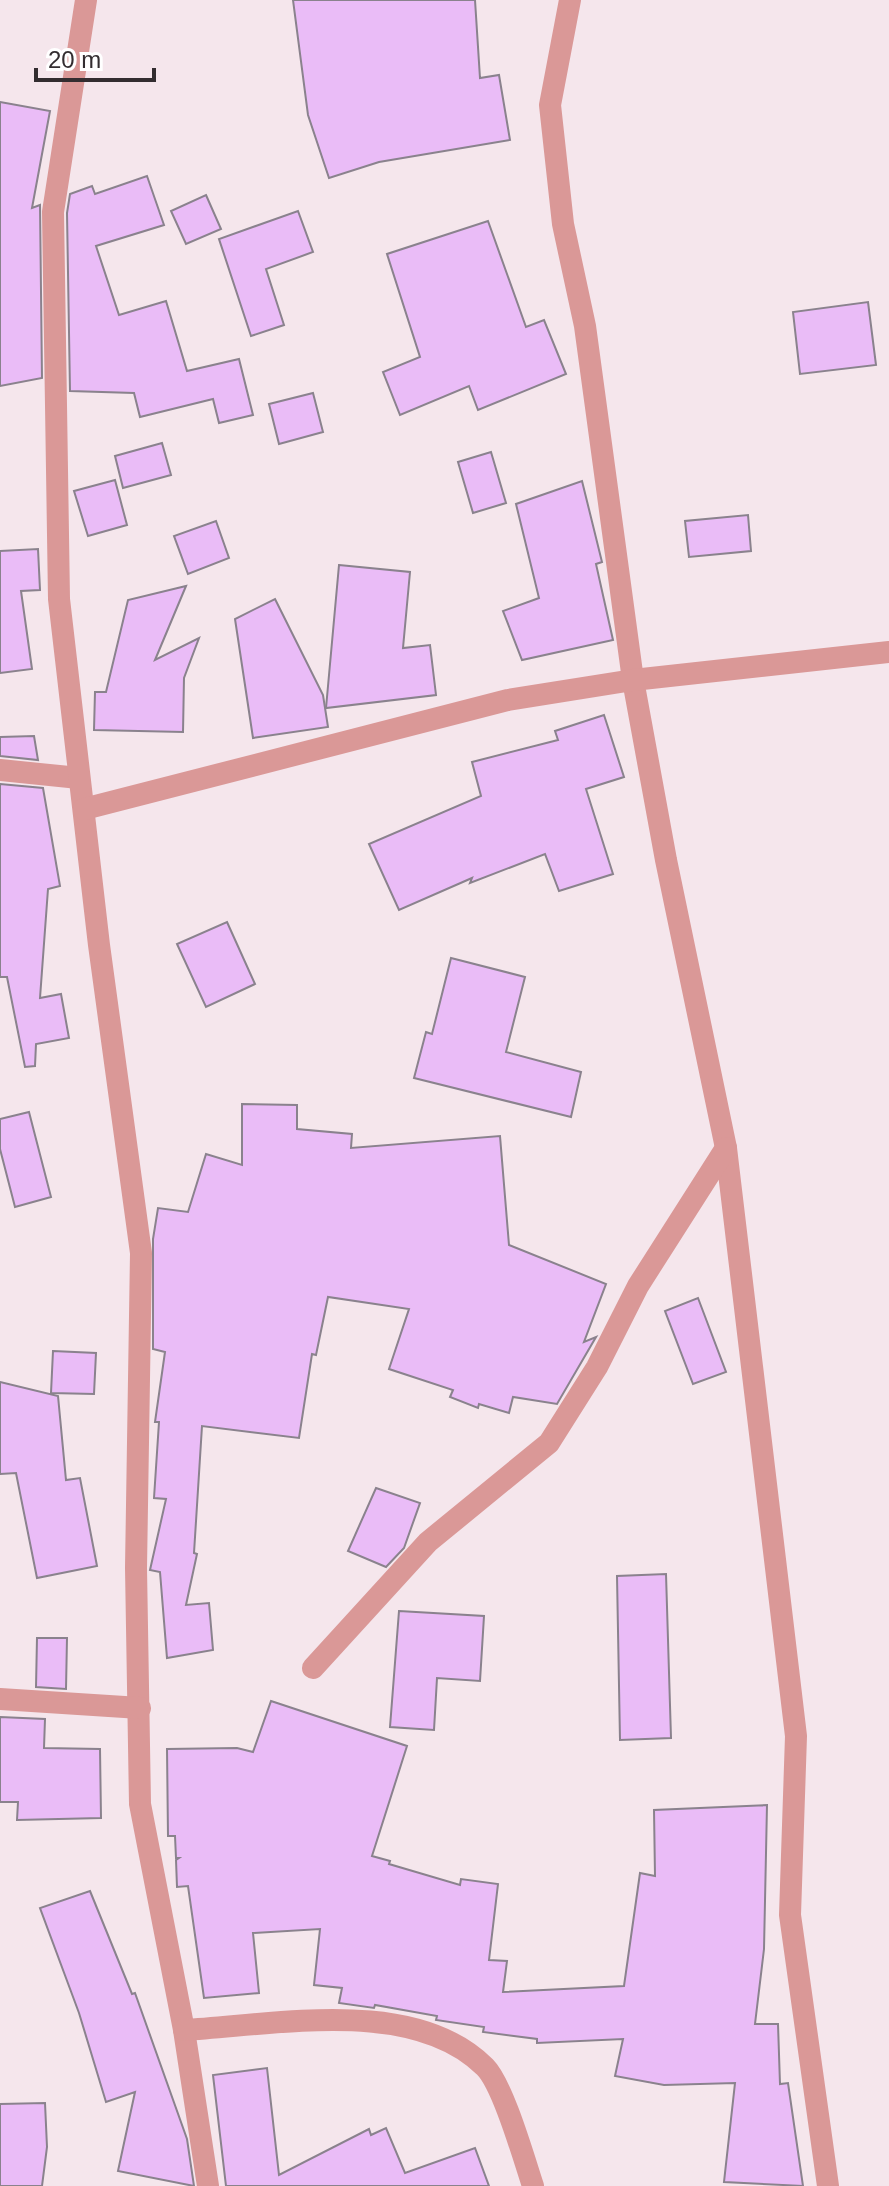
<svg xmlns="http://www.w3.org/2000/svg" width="889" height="2186" viewBox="0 0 889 2186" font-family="Helvetica,sans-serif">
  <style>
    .building { fill: #eabcf7; stroke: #8a828d; stroke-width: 2 }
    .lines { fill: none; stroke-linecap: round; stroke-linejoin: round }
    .service { stroke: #da9897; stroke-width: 22 }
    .minor { stroke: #da9897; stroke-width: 22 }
  </style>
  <rect width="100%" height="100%" fill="#f5e6ec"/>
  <g class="building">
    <polygon points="293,0 475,0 480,78 499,75 510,140 379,162 329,178 308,115"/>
    <polygon points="0,102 50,111 32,208 40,205 42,378 0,386"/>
    <polygon points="147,176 164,225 96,246 119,315 166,301 187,371 239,359 253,415 219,423 213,399 140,417 134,393 70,391 67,213 70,194 92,186 95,194"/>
    <polygon points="206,195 221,229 186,244 171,211"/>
    <polygon points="298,211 313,252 266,269 284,325 251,336 219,239"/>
    <polygon points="488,221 526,327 544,320 566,374 478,410 469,386 400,415 383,372 420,357 387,254"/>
    <polygon points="868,302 876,365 800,374 793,312"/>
    <polygon points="313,393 323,432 279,444 269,404"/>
    <polygon points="162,443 171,475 123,488 115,456"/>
    <polygon points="491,452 506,503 473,513 458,462"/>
    <polygon points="115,480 127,525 88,536 74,491"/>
    <polygon points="582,481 602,562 596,564 613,640 522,660 503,611 539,598 516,504"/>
    <polygon points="748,515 751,551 689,557 685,521"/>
    <polygon points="216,521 229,558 188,574 174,536"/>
    <polygon points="38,549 40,590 21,591 32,669 0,673 0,551"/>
    <polygon points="339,565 410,572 403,648 430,645 436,695 326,708"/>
    <polygon points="186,586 155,660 199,638 184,678 183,732 94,730 95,692 106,692 128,600"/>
    <polygon points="275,599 323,695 328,727 253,738 235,619"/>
    <polygon points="604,715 624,777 586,789 613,874 559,891 545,854 470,883 472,878 399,910 369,844 481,796 472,762 558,740 555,731"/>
    <polygon points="34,736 38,760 0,756 0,737"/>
    <polygon points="0,784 43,788 60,886 48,889 40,998 61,994 69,1038 36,1044 35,1066 25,1067 7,977 0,977"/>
    <polygon points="227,922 255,984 206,1007 177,944"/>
    <polygon points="451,958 525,977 506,1052 581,1072 571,1117 414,1078 426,1032 432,1034"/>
    <polygon points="242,1104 297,1105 297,1129 352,1134 351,1148 500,1136 509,1245 606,1284 584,1342 596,1337 557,1404 513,1397 509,1413 479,1404 478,1408 450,1397 453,1390 389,1369 409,1309 328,1297 316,1355 312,1354 299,1438 202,1426 194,1553 197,1554 186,1605 209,1603 213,1650 167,1658 160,1572 150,1570 166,1499 154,1498 159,1422 155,1422 165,1352 153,1349 153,1239 158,1208 188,1212 206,1154 242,1165"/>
    <polygon points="29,1112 51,1197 15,1207 0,1149 0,1119"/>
    <polygon points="698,1298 726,1372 693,1384 665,1311"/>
    <polygon points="53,1351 96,1353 94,1394 51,1393"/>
    <polygon points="0,1382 58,1396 66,1480 80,1478 97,1566 37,1578 16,1473 0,1474"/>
    <polygon points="376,1488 420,1503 404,1548 386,1567 348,1551"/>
    <polygon points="666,1574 671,1738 620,1740 617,1576"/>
    <polygon points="399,1611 484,1616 480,1681 437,1678 434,1730 390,1727"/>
    <polygon points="37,1638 67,1638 66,1689 36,1687"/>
    <polygon points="271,1701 407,1746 372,1856 390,1861 389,1864 460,1885 461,1879 498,1884 489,1960 507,1961 503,1992 624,1986 640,1873 655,1876 654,1810 767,1805 764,1949 755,2024 778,2024 780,2084 788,2083 803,2186 724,2182 735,2083 664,2085 615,2076 623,2039 537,2043 537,2039 483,2032 484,2027 436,2020 437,2016 375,2005 374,2008 339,2003 342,1988 314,1985 320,1929 253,1933 259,1993 204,1998 188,1886 177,1887 176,1860 179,1858 176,1858 175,1836 168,1836 167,1749 237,1748 253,1752"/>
    <polygon points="0,1717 45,1719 44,1748 100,1749 101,1818 17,1820 18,1802 0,1802"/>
    <polygon points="90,1891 132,1994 135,1993 187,2139 194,2186 118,2171 135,2092 106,2102 79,2013 40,1908"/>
    <polygon points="267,2068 279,2175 369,2129 371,2135 386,2128 405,2173 475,2148 489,2186 226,2186 213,2075"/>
    <polygon points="45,2103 47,2147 42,2186 0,2186 0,2104"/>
  </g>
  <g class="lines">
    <polyline class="service" points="0,770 79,778"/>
    <g class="minor">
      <polyline points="86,0 53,212 59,599 99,945 141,1253 136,1568 140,1804 184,2030 208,2186"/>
      <polyline points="570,0 550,105 563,224 585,326 633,680 666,860 726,1148 796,1736 790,1915 828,2186"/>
      <polyline points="84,809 508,700 633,680 889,652"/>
      <polyline points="313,1668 428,1542 549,1443 597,1367 638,1286 726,1148"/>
      <polyline points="0,1699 140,1708"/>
      <path d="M184 2030C275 2025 414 1996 485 2067 503 2085 524 2159 533 2186"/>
    </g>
  </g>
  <path d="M36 68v12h118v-12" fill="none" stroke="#332d30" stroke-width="4"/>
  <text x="48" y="68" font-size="24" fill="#332d30" stroke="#ffffff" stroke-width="6" paint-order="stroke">20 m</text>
</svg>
